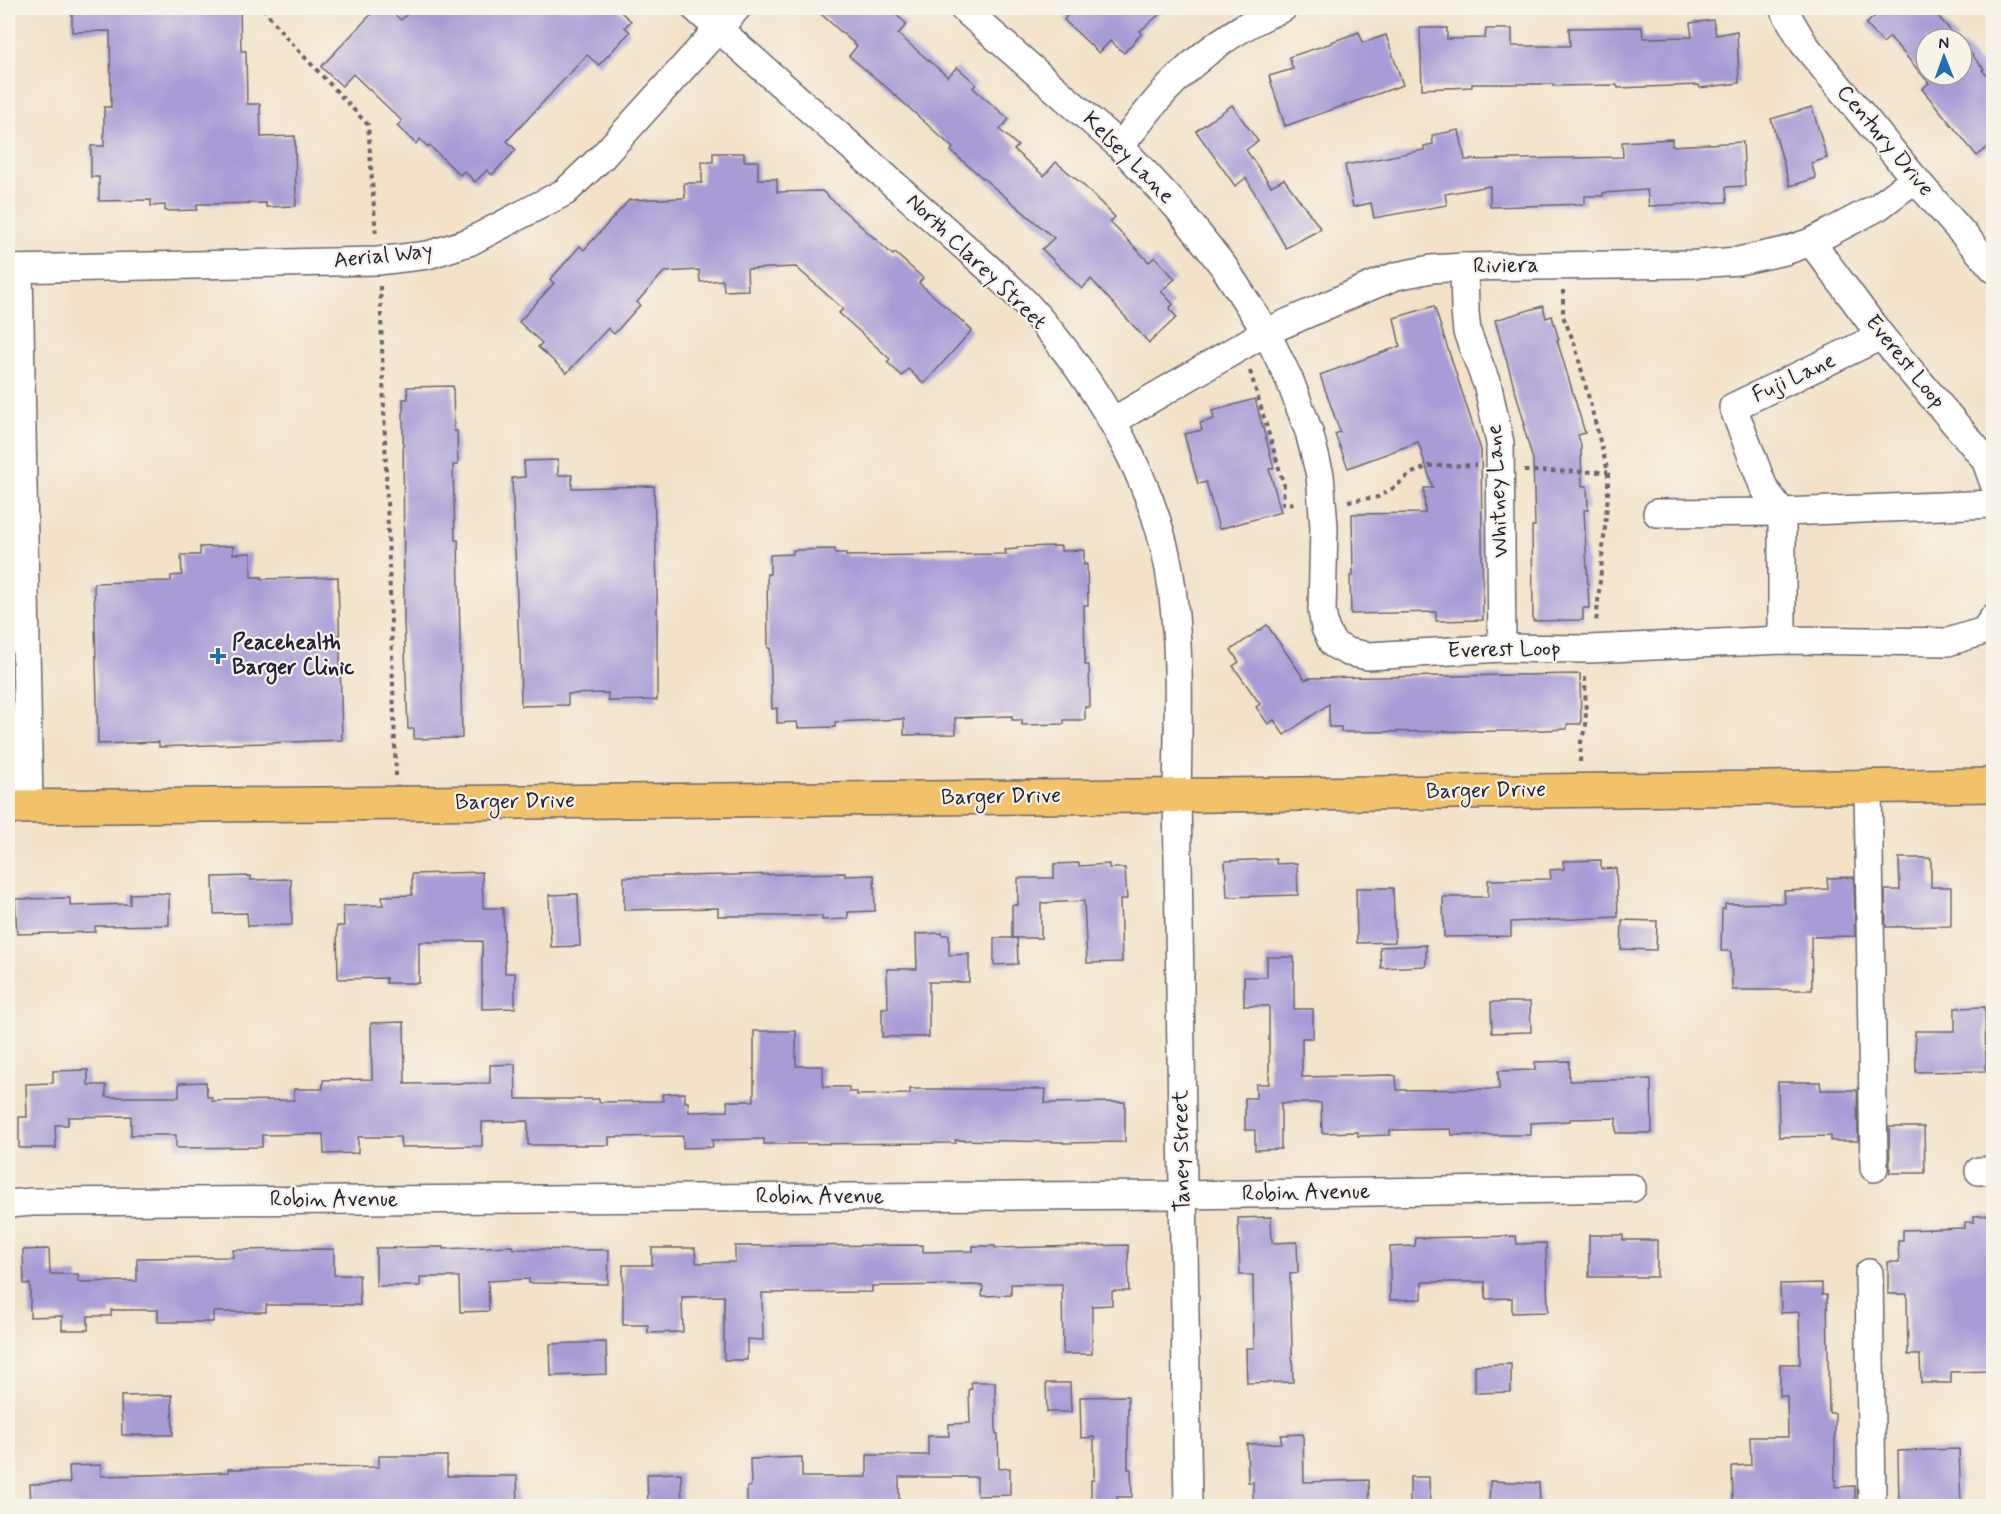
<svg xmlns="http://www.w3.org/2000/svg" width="2001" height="1514" viewBox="0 0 2001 1514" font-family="Mynerve,sans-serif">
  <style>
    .building { fill: #a89bd6 }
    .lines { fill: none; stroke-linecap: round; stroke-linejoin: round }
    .minor-casing { stroke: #6b656d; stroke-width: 30 }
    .major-casing { stroke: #6b656d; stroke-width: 36 }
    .path { stroke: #6b656d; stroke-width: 4; stroke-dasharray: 4.5 4.5; stroke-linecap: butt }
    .minor { stroke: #fff; stroke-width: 27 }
    .major { stroke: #f2c26a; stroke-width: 33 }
    .poi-dot { fill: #1f6fb2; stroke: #f7f3e8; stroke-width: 2 }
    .labels { text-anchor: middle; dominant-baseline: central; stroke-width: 4.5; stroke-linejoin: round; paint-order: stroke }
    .street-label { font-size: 22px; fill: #22223b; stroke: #f7f3e8 }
    .poi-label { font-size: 22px; font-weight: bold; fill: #22223b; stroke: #f7f3e8; text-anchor: start }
  </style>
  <rect width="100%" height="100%" fill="#f7f3e8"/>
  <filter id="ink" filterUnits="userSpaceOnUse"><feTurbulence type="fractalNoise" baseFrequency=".0167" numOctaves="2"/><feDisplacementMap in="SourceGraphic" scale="12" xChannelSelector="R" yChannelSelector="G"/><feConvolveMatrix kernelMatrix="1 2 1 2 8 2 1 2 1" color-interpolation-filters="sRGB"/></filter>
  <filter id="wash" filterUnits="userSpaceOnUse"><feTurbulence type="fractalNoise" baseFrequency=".008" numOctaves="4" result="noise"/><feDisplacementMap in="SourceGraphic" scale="24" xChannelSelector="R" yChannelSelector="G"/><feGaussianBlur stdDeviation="1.35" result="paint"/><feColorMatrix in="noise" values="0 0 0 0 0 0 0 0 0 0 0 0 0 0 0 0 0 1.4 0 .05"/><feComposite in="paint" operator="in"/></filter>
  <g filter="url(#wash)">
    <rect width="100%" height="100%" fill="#f3e2c9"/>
    <g id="blocks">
      <g class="building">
        <polygon points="72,8 240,8 241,51 246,51 247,104 260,104 261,137 295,136 296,206 266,207 266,203 211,204 197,204 197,210 165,211 165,205 151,206 151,200 99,201 99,177 91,177 91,146 104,146 104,107 111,107 110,31 72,32"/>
        <polygon points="377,8 387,8 401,20 413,8 616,8 631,21 625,27 630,32 599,65 587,55 507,141 516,150 492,175 487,170 475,182 464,171 460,175 430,146 428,147 420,139 416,144 397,126 402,121 353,74 342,86 321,67"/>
        <polygon points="814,8 888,8 907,24 898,34 948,77 957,67 976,84 973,88 1009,119 1000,130 1018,146 1014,150 1044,176 1056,162 1082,184 1115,217 1110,222 1149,262 1155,257 1175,279 1161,291 1173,304 1169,309 1177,317 1149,343 1091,279 1082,289 1042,249 1054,238 951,151 953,148 885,86 849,56 857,46"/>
        <polygon points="1061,8 1167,8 1140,31 1142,33 1124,53 1110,41 1099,53 1064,20 1067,16"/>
        <polygon points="1884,8 1931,8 1958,39 1926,39 1926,75 1962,75 1962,43 1984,69 1982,70 1994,83 1994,142 1977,156 1922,89 1929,83 1890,37 1883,43 1866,24"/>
        <polygon points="1713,20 1716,35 1737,31 1739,83 1700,88 1699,85 1618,88 1617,85 1553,86 1553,84 1472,84 1472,87 1422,89 1420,28 1447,28 1447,39 1485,38 1486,29 1512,29 1512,46 1570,46 1569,28 1642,27 1643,38 1692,37 1690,23"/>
        <polygon points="1359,32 1363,43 1386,35 1403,85 1285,126 1269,76 1293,69 1289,57 1332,43 1331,42"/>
        <polygon points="1232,105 1258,141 1246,150 1271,186 1284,179 1321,229 1286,248 1246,178 1235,186 1196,131"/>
        <polygon points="1812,107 1827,158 1811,163 1816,178 1790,186 1771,119"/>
        <polygon points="1459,130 1465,160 1623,157 1622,142 1672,139 1672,146 1743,142 1745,186 1726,187 1727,202 1649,206 1647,190 1603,193 1603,196 1585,196 1585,204 1490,207 1490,186 1445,194 1447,205 1374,218 1371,203 1353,207 1345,165 1424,150 1424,146 1433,144 1432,135"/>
        <polygon points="713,153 744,153 744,161 758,161 758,179 777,179 777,192 822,191 893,255 895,253 923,278 919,283 972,330 924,384 908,369 902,376 887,362 890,359 839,313 843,309 796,267 747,269 748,290 724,291 723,280 700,282 699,270 664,272 637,302 640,305 614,334 608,328 567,373 538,347 542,343 519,322 554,283 550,280 580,246 584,250 629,200 685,198 684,183 702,183 702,162 713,162"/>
        <polygon points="1434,306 1481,450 1483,620 1436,621 1436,612 1351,614 1350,576 1353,576 1352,514 1425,513 1424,488 1433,488 1418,442 1348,468 1335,434 1340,432 1320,375 1400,346 1394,318"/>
        <polygon points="1543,306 1546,318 1552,316 1559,340 1557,340 1585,433 1578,435 1581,445 1582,486 1587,486 1588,510 1584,510 1589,608 1583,608 1583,620 1533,621 1532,526 1535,526 1533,460 1523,425 1525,425 1495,320"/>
        <polygon points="453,386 454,431 457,431 458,465 453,465 455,540 458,540 462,738 414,739 414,729 408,729 404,622 403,399 408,399 407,387"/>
        <polygon points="1255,399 1274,468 1269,469 1281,512 1219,529 1206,482 1198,484 1184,434 1202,430 1200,423 1214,419 1212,411"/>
        <polygon points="558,460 558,475 572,475 572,488 654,486 657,585 657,700 608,701 608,693 568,694 568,705 521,706 520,647 519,647 512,478 525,477 524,461"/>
        <polygon points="233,546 233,554 251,553 251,577 262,577 262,579 338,577 342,740 159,747 159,742 98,744 94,583 171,581 171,576 182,575 181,555 200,555 200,547"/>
        <polygon points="1061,546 1061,551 1084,550 1084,565 1087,564 1088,605 1084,605 1085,665 1089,665 1090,707 1085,707 1085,720 1064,720 1064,724 1022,725 1022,720 1012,720 1012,716 955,718 956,734 904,735 904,719 835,722 835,727 798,728 797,722 777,723 777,708 772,709 770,648 768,648 767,574 770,574 770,555 793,554 793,550 835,549 835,553 846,553 846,556 1006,554 1005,550 1017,549 1017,547"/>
        <polygon points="1267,625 1305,680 1309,678 1580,674 1581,724 1567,724 1567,729 1521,731 1341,732 1341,727 1329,727 1329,704 1284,735 1274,720 1268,724 1256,707 1260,704 1233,666 1239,662 1231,650"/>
        <polygon points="1899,858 1931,858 1931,887 1951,887 1951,926 1886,927 1885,890 1900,890"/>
        <polygon points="1276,859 1276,864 1297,863 1298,895 1227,897 1225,861"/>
        <polygon points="1601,860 1601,869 1616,868 1618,917 1511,922 1511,936 1444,937 1443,897 1488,897 1488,880 1551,879 1550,870 1564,869 1563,861"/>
        <polygon points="1079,863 1079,866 1109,864 1109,868 1125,868 1127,899 1120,899 1122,962 1087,963 1084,901 1041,903 1041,938 1012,938 1012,905 1018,905 1018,878 1054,878 1054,864"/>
        <polygon points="482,872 483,908 503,908 505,973 515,973 515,1008 482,1009 482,941 419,942 419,983 386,983 386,978 338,979 337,926 344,926 343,906 383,905 382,896 412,895 412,874"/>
        <polygon points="845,873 845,876 874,875 875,911 848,912 848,919 822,920 822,916 718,916 718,908 624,910 624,877"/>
        <polygon points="251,876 251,880 291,879 292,925 248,926 247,913 214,914 213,877"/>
        <polygon points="1854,877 1855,936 1811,937 1812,990 1732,990 1731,951 1721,951 1722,909 1725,909 1725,904 1785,903 1784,891 1828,889 1827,878"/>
        <polygon points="1356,888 1393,888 1395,942 1357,943"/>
        <polygon points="155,893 169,894 169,925 95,926 95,932 17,934 15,899 70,898 70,906 130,904 130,894"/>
        <polygon points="578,894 580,946 551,947 549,895"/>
        <polygon points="1622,920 1657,921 1656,950 1621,949"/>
        <polygon points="942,933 942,935 949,935 949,955 969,954 969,982 929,982 929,1037 882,1037 882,1008 888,1008 887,969 917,969 916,934"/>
        <polygon points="994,938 1017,938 1018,964 994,965"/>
        <polygon points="1426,945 1426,966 1381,968 1380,947"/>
        <polygon points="1267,957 1294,957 1294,1009 1313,1009 1313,1038 1302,1038 1302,1077 1391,1075 1396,1076 1397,1090 1499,1089 1498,1071 1535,1070 1535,1062 1569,1061 1569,1081 1651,1079 1652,1133 1616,1133 1616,1118 1570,1119 1570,1121 1531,1123 1531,1135 1452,1135 1451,1129 1390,1130 1390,1135 1358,1136 1358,1132 1322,1133 1321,1103 1281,1103 1281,1149 1255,1150 1255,1130 1245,1130 1245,1098 1256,1098 1256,1084 1269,1084 1269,1006 1244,1006 1244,977 1267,977"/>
        <polygon points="1491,1002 1530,1002 1531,1032 1492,1033"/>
        <polygon points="1985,1007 1986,1071 1916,1072 1915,1031 1955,1031 1955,1008"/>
        <polygon points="404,1022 405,1084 490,1083 490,1065 515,1064 516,1099 599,1099 599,1102 663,1101 662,1094 685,1093 685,1102 688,1102 689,1112 728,1111 727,1101 754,1101 754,1031 796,1031 796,1066 823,1066 823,1087 849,1087 849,1092 857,1092 857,1095 910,1094 910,1089 1046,1089 1045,1103 1125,1102 1125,1142 1063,1143 1063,1142 955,1140 956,1143 764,1144 764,1139 712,1140 713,1147 683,1148 683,1136 609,1137 609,1145 528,1145 528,1121 482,1122 482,1146 401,1147 400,1137 358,1137 358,1153 324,1154 323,1134 262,1135 262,1147 176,1148 176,1135 131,1135 131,1116 68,1117 68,1125 55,1125 56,1148 19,1148 19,1117 27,1117 26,1084 53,1083 53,1071 88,1070 88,1085 106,1085 106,1097 179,1097 179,1083 206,1082 207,1097 212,1097 212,1101 294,1100 294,1089 323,1089 323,1080 372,1079 371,1023"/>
        <polygon points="1778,1082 1820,1082 1821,1090 1857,1090 1858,1141 1831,1141 1831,1136 1779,1137"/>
        <polygon points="1889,1127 1924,1127 1925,1173 1890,1173"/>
        <polygon points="1994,1215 1994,1371 1951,1372 1951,1383 1921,1383 1920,1355 1908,1355 1907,1294 1888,1294 1888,1262 1899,1262 1898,1241 1903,1241 1903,1230 1965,1228 1965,1222 1974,1222 1974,1216"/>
        <polygon points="1271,1217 1272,1243 1297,1242 1298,1273 1290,1274 1293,1382 1247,1383 1246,1348 1254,1348 1253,1275 1240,1275 1238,1218"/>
        <polygon points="1589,1235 1623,1235 1623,1240 1657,1240 1657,1277 1589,1277"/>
        <polygon points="1516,1236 1517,1244 1546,1243 1548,1312 1512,1313 1512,1298 1486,1299 1485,1282 1422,1282 1422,1299 1390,1300 1390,1247 1415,1246 1416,1238"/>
        <polygon points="923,1245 923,1252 973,1251 973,1246 995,1246 995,1248 1128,1245 1129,1291 1112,1291 1112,1305 1092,1306 1092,1354 1063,1354 1062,1284 1011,1284 1011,1295 982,1296 983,1286 973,1285 872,1286 872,1292 762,1293 763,1340 747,1339 747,1360 724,1360 724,1296 682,1297 683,1332 648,1333 648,1325 623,1325 623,1265 652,1265 652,1248 695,1248 696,1263 735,1262 735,1246"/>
        <polygon points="512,1246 513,1249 609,1250 608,1284 529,1283 529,1279 488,1281 489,1311 460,1312 459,1277 420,1277 420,1286 376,1286 376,1248 443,1247 443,1249"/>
        <polygon points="49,1249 50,1274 78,1274 78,1282 137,1281 137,1258 233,1257 233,1250 334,1249 334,1275 359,1275 360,1305 266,1305 266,1312 213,1312 213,1322 158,1322 158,1310 111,1310 111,1316 88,1316 88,1330 62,1330 62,1316 30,1317 30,1284 24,1284 23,1250"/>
        <polygon points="1822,1283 1822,1295 1827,1295 1829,1413 1835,1413 1835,1487 1855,1486 1855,1506 1733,1506 1732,1466 1751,1465 1750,1437 1788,1437 1787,1396 1780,1396 1780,1364 1800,1364 1799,1312 1781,1313 1780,1284"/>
        <polygon points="606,1342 607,1374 551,1376 550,1344"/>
        <polygon points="1511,1364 1511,1392 1475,1393 1475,1365"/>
        <polygon points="971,1382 995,1382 996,1434 998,1434 999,1469 1010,1468 1010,1495 977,1496 977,1477 899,1477 899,1506 747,1506 747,1487 751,1486 750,1459 802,1457 802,1477 867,1477 867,1455 928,1455 928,1436 949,1436 949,1424 970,1423 969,1389 972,1389"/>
        <polygon points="1046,1383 1070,1383 1071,1412 1047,1412"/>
        <polygon points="172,1395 173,1435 122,1435 121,1396"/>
        <polygon points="1128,1396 1128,1469 1131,1469 1132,1497 1117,1497 1118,1506 1091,1506 1091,1480 1094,1480 1094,1437 1081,1438 1080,1397"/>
        <polygon points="1303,1434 1304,1482 1369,1480 1370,1506 1253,1506 1253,1482 1248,1482 1247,1444 1281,1443 1281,1435"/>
        <polygon points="1959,1449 1961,1506 1899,1506 1898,1451"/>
        <polygon points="379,1456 447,1456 447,1476 517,1476 518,1506 265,1506 265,1500 216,1502 216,1506 159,1506 159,1504 108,1506 31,1506 30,1484 70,1483 69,1466 101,1465 101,1476 185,1474 229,1472 228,1469 379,1467"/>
        <polygon points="681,1473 682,1506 648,1506 647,1474"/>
        <polygon points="1410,1477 1429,1477 1430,1506 1410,1506"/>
        <polygon points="1490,1481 1539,1483 1540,1506 1489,1506"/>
      </g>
    </g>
  </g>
  <g filter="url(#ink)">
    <use href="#blocks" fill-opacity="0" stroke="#6b656d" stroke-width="1.5"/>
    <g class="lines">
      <g class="minor-casing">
        <g id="minor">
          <path d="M695 8 984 264C999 278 1016 292 1030 308 1093 378 1152 475 1169 569 1182 644 1178 720 1177 795L1188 1506"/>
          <polyline points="963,8 1120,146 1177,207 1224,267 1266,332 1290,381 1309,432 1320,475 1324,527 1322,611 1325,628 1333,644 1348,652 1368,656 1502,648 1589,649 1782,640 1948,642 1984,631 1994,617"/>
          <polyline points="1783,8 1804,44 1915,179 1994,269"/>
          <path d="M1120 146C1136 127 1150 107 1167 89 1200 54 1239 26 1283 8"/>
          <polyline points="1811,242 1881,336 1985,459 1994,484"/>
          <polyline points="1464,267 1465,312 1467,332 1488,387 1500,443 1502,648"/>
          <polyline points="8,269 378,261 428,255 469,242 565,192 603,156 737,8"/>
          <polyline points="19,269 29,807"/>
          <polyline points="1113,421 1266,332 1364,289 1396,276 1431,269 1464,267 1697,264 1738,261 1785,251 1811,242 1878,207 1915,179"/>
          <polyline points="1657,513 1782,512 1994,504"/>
          <polyline points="1782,640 1782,512 1764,488 1733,407 1881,336"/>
          <polyline points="1868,786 1874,1168"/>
          <polyline points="1979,1171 1994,1170"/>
          <polyline points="8,1204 32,1202 1182,1195 1632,1188"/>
          <polyline points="1869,1273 1872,1506"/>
        </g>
      </g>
      <g class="major-casing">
        <polyline id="major" points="8,807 1139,796 1994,785"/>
      </g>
      <g class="path">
        <polyline points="263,8 285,36 368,125 376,236"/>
        <polyline points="380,286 396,776"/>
        <polyline points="1563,290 1563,316 1575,345 1608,472 1608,494 1596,624"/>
        <polyline points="1250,371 1284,485 1283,504 1296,503"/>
        <polyline points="1524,471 1608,472"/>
        <polyline points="1348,501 1378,497 1395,487 1410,474 1429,466 1476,465"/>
        <polyline points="1580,762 1581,742 1586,725 1585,675"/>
      </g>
      <use href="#minor" class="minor"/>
      <use href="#major" class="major"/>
    </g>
  </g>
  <path class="poi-dot" d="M215 647h6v6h6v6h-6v6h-6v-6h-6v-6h6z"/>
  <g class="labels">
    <g class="street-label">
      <text transform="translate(1885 141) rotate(50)">Century Drive</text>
      <text transform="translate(1128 158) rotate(45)">Kelsey Lane</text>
      <text transform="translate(383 256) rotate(-6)">Aerial Way</text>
      <text transform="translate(976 262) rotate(44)">North Clarey Street</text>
      <text transform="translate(1506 266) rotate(-1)">Riviera</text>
      <text transform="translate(1905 362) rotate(51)">Everest Loop</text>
      <text transform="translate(1794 378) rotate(-25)">Fuji Lane</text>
      <text transform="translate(1498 491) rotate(-93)">Whitney Lane</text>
      <text transform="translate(1504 650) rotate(-1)">Everest Loop</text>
      <text transform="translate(1486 791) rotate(-1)">Barger Drive</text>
      <text transform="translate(1001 797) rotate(-1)">Barger Drive</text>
      <text transform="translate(515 802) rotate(-1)">Barger Drive</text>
      <text transform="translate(1182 1151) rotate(-91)">Taney Street</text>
      <text transform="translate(1306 1193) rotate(-1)">Robin Avenue</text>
      <text x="820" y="1197">Robin Avenue</text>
      <text x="334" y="1200">Robin Avenue</text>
    </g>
    <g class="poi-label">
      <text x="232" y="643">Peacehealth<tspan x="232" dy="25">Barger Clinic</tspan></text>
    </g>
  </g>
  <rect width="2001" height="1514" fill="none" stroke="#f7f3e8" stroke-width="30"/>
  <g transform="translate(1944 57) rotate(359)"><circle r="28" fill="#f7f3e8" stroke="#a29fa3" stroke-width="1.5"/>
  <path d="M0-4.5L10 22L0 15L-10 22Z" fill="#1f6fb2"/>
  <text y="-9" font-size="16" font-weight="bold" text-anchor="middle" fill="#22223b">N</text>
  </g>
</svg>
